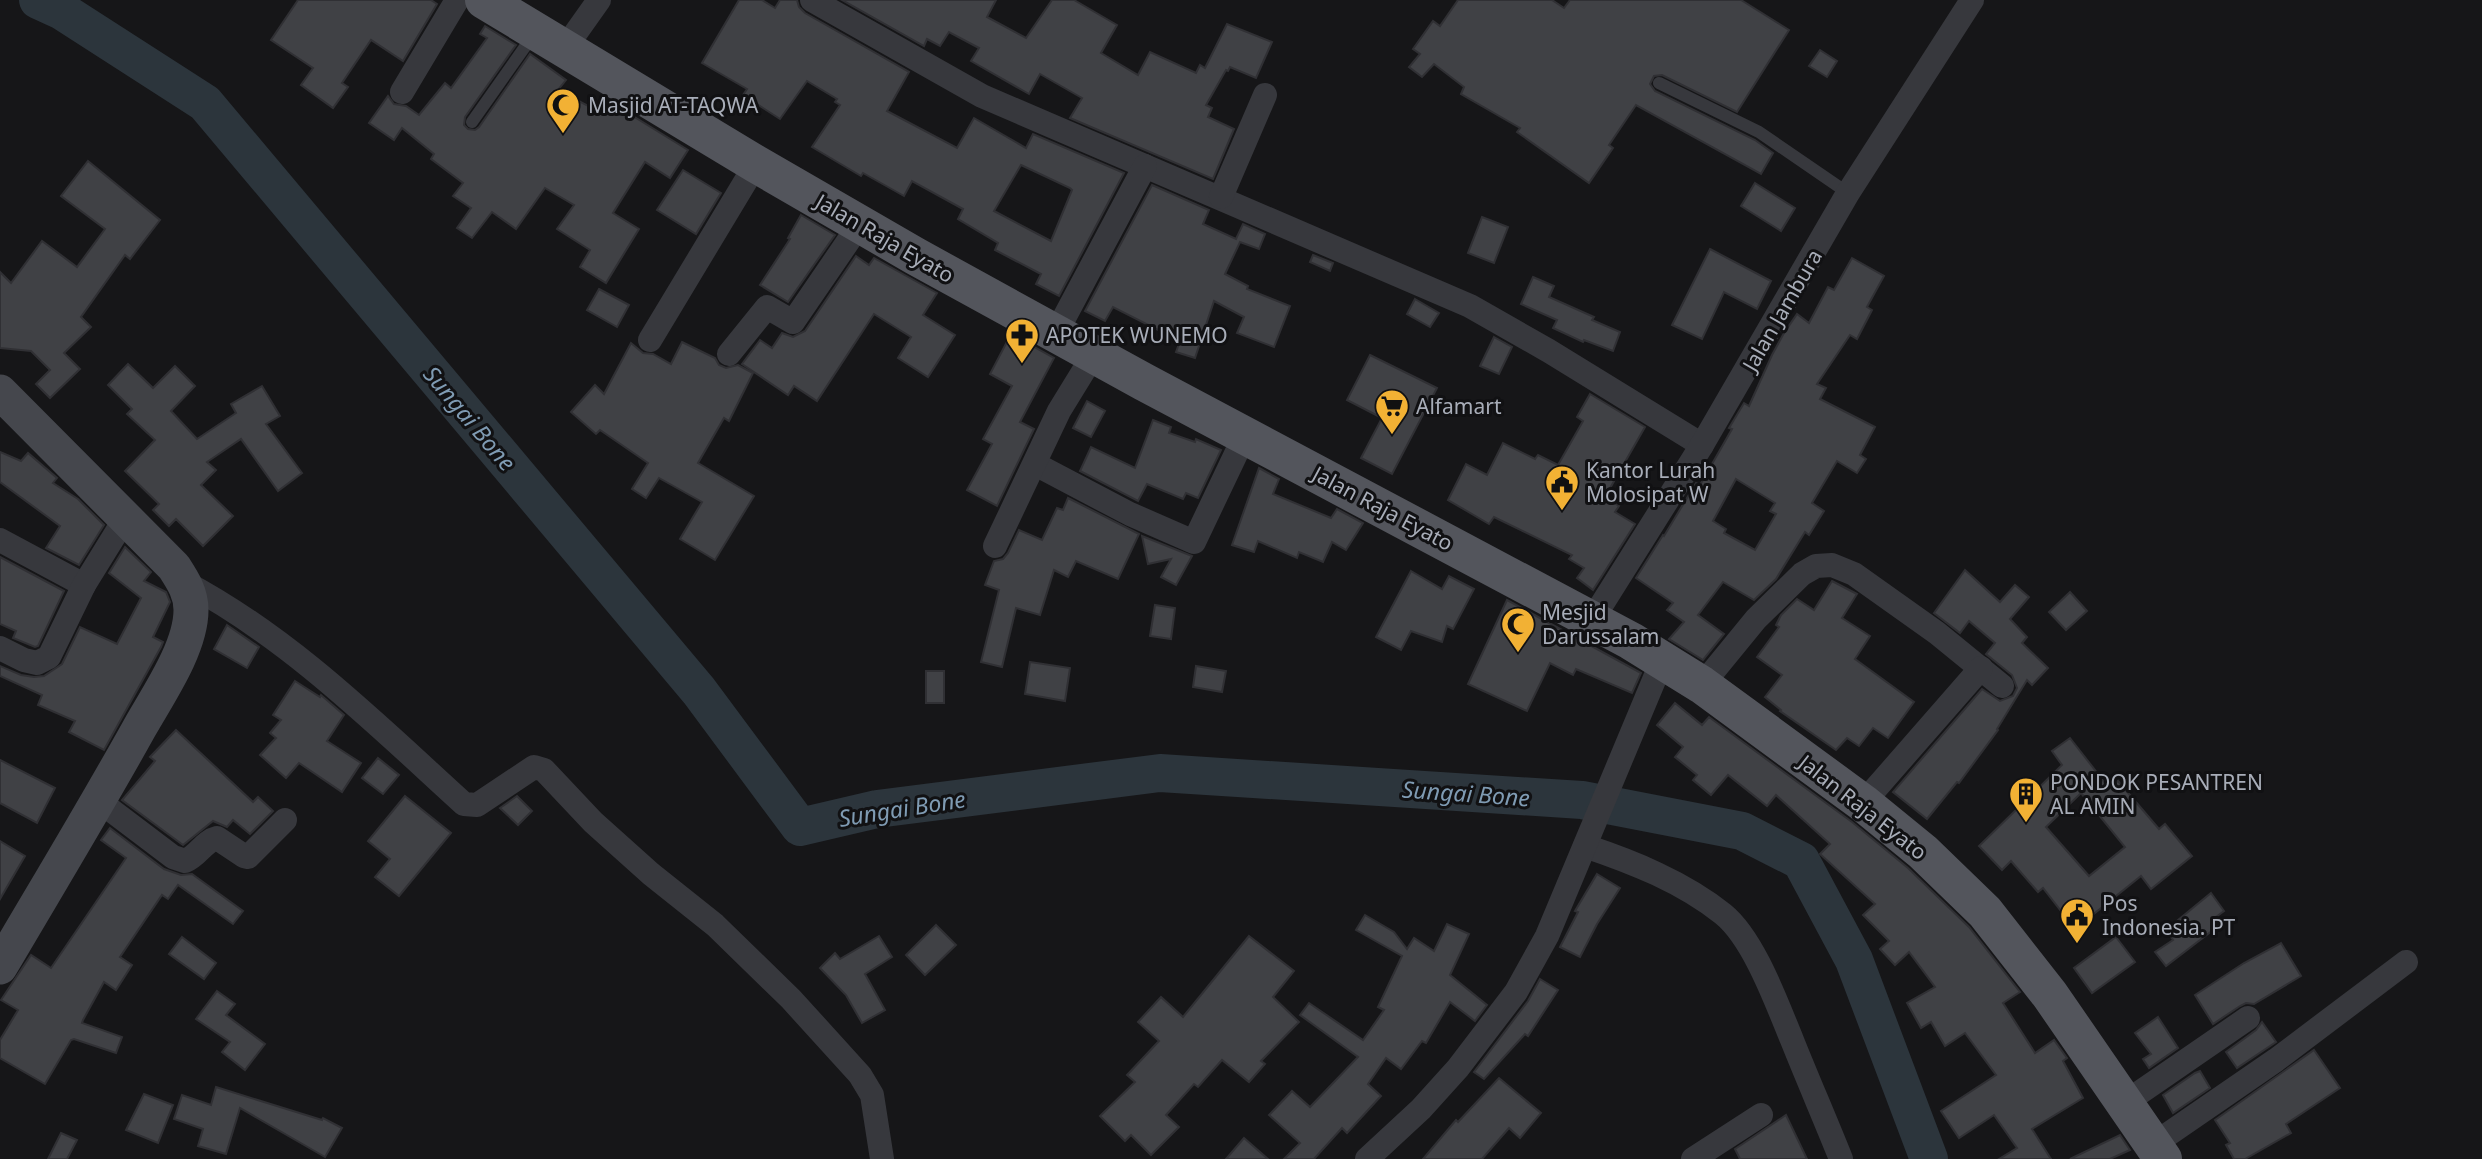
<svg xmlns="http://www.w3.org/2000/svg" width="2482" height="1159" viewBox="0 0 2482 1159" font-family="'Noto Sans',sans-serif">
  <style>
    .lines { fill: none; stroke-linecap: round; stroke-linejoin: round }
    .river { stroke: #2c353c; stroke-width: 38 }
    .building { fill: #404145; stroke: #303034; stroke-width: 2; fill-rule: evenodd }
    .lane { stroke: #37383d; stroke-width: 12 }
    .street { stroke: #37383d; stroke-width: 24 }
    .secondary { stroke: #45474d; stroke-width: 35 }
    .primary { stroke: #53555c; stroke-width: 38 }
    .labels { text-anchor: middle; dominant-baseline: central; stroke-width: 6; stroke-linejoin: round; paint-order: stroke }
    .poi-label { font-size: 21px; fill: #a8adb8; stroke: #111113; text-anchor: start }
    .street-label { font-size: 21px; fill: #a8adb8; stroke: #111113 }
    .water-label { font-size: 23px; font-style: italic; fill: #7f9bb3; stroke: #111113 }
  </style>
  <rect width="100%" height="100%" fill="#161618"/>
  <g class="lines">
    <polyline class="river" points="38,0 62,11 205,103 699,691 800,827 877,809 1160,773 1582,800 1742,831 1801,861 1854,960 1929,1159"/>
  </g>
  <g class="building">
    <polygon points="298,0 431,0 437,4 403,61 371,40 342,83 348,87 333,108 301,85 313,68 271,40"/>
    <path d="M739 0H762L775 8 780 0H797L799 7 805 13 909 72 887 111 957 148 974 118 1026 148 1033 134 1124 173 1059 296 1036 284 1041 274 995 250 998 243 958 219 963 209 912 181 904 196 863 173 861 176 812 147 840 105 835 102 837 99 807 81 780 119 743 95 747 89 702 63ZM1021 165 1070 188 1072 190 1051 241 994 211Z"/>
    <polygon points="842,0 996,0 987,17 1026,38 1052,0 1074,0 1117,25 1101,53 1138,75 1150,52 1196,73 1200,65 1205,68 1227,24 1272,42 1256,78 1230,67 1228,71 1226,70 1206,105 1212,108 1208,117 1234,129 1213,179 1070,118 1082,98 1040,74 1029,94 971,61 979,48 949,32 940,46 927,39 924,46"/>
    <polygon points="1458,0 1552,0 1564,8 1570,0 1741,0 1789,30 1737,112 1662,75 1654,76 1650,84 1655,91 1755,140 1773,153 1761,174 1636,105 1609,145 1613,148 1589,183 1517,132 1520,128 1461,94 1464,87 1434,64 1422,77 1409,67 1420,54 1413,49 1433,21 1440,26"/>
    <polygon points="485,26 516,45 465,117 464,125 468,129 475,130 479,127 530,54 566,80 558,90 603,114 610,102 688,150 670,178 645,162 613,213 639,229 606,283 580,267 590,250 557,229 574,205 545,188 516,229 492,212 472,238 457,228 471,208 453,196 463,183 431,159 434,154 402,128 394,140 369,123 388,96 394,104 406,106 419,115 445,83 451,88 487,38 480,34"/>
    <polygon points="1820,50 1837,61 1827,77 1809,66"/>
    <polygon points="88,161 160,220 130,259 125,255 81,317 91,327 64,353 80,369 50,398 36,384 50,370 31,351 0,348 0,272 11,283 42,241 77,267 105,229 61,196"/>
    <polygon points="683,170 721,193 696,234 657,210"/>
    <polygon points="1755,183 1795,208 1781,231 1741,206"/>
    <polygon points="1152,185 1209,210 1203,224 1236,239 1243,224 1265,234 1259,249 1240,242 1225,274 1248,286 1247,289 1290,306 1274,347 1237,333 1244,317 1214,301 1195,358 1176,352 1180,341 1113,307 1105,321 1085,311"/>
    <polygon points="801,215 835,235 788,302 760,285 790,239 788,238"/>
    <polygon points="1482,217 1508,227 1494,263 1468,253"/>
    <polygon points="1710,249 1771,281 1757,309 1724,292 1702,339 1672,325"/>
    <polygon points="1313,255 1333,263 1330,271 1310,262"/>
    <polygon points="856,256 869,265 874,258 937,293 923,315 955,335 928,377 898,358 911,337 874,314 817,401 794,386 788,395 742,364 760,340 772,348 782,333 793,337 805,331"/>
    <path d="M1852 258 1884 276 1867 307 1872 310 1857 339 1850 335 1817 384 1826 388 1820 399 1875 427 1860 455 1866 459 1857 473 1837 461 1812 503 1824 511 1809 535 1805 532 1776 579 1754 600 1723 582 1698 615 1724 634 1703 660 1669 639 1684 622 1667 610 1673 603 1636 578 1663 535 1664 536 1696 483 1700 485 1732 429 1729 428 1744 403 1749 406 1772 355 1784 333 1797 314 1809 323 1828 287 1834 290ZM1736 479 1775 503 1770 511 1776 514 1755 550 1724 533 1726 529 1713 521Z"/>
    <polygon points="1533,277 1554,286 1549,297 1594,317 1592,320 1620,332 1613,351 1584,340 1583,342 1553,328 1557,320 1521,304"/>
    <polygon points="599,289 629,305 617,327 587,310"/>
    <polygon points="1415,299 1439,313 1430,327 1407,314"/>
    <polygon points="1011,334 1054,358 1020,422 1034,429 997,506 967,490 992,444 983,439 1012,386 990,374"/>
    <polygon points="1494,337 1512,347 1499,374 1480,366"/>
    <polygon points="682,342 715,358 719,365 726,368 738,365 753,373 729,421 724,418 698,463 754,496 715,560 680,539 702,502 659,478 646,498 632,489 648,463 600,430 596,434 571,412 595,385 604,394 631,343 643,353 653,354 671,364"/>
    <polygon points="1370,355 1437,388 1392,474 1361,458 1382,418 1347,400"/>
    <polygon points="128,364 153,388 175,366 195,386 171,411 197,439 236,413 231,404 262,386 280,416 266,424 302,473 278,491 241,439 207,462 216,470 201,485 233,516 203,546 176,519 169,526 153,510 159,504 125,471 155,440 127,414 132,409 108,385"/>
    <polygon points="1590,394 1645,427 1605,497 1619,506 1615,512 1635,524 1593,590 1577,578 1584,568 1569,559 1572,555 1494,517 1489,524 1448,500 1466,464 1487,475 1503,443 1535,459 1538,455 1558,465 1583,421 1577,417"/>
    <polygon points="1087,401 1105,411 1091,437 1073,428"/>
    <polygon points="1153,420 1171,427 1169,433 1195,442 1196,439 1221,450 1198,498 1186,493 1183,499 1147,484 1138,501 1080,471 1091,447 1135,468"/>
    <polygon points="0,452 21,461 28,453 57,478 53,483 78,499 104,525 79,565 46,548 60,526 0,482"/>
    <polygon points="1259,468 1279,479 1273,494 1331,518 1337,509 1363,523 1346,550 1332,542 1323,562 1299,552 1297,558 1258,541 1254,552 1232,545"/>
    <polygon points="1068,498 1139,534 1118,579 1076,561 1068,577 1054,570 1040,615 1016,608 1002,667 981,662 999,590 985,585 994,561 1003,559 1008,553 1019,530 1042,540 1057,508 1063,510"/>
    <polygon points="1142,536 1192,556 1176,585 1161,577 1171,559 1148,564"/>
    <polygon points="125,547 151,572 144,581 166,592 170,602 153,637 163,642 161,647 104,750 69,732 75,721 38,705 42,695 0,676 0,666 21,675 34,677 44,676 62,664 80,627 117,644 141,598 109,573"/>
    <polygon points="0,557 64,591 38,646 35,647 13,638 16,631 0,624"/>
    <polygon points="1965,570 2000,602 2015,585 2029,597 2010,619 2027,637 2022,643 2048,668 2032,685 2027,680 1997,729 1998,730 1959,783 1957,782 1927,819 1893,792 1982,689 2000,701 2013,696 2017,688 2012,675 1986,654 1995,643 1969,621 1960,633 1934,613"/>
    <polygon points="1411,571 1442,589 1449,576 1474,589 1453,629 1447,626 1442,642 1411,631 1401,650 1376,637"/>
    <polygon points="1832,581 1857,594 1842,618 1870,636 1855,659 1914,702 1888,738 1873,728 1859,746 1847,738 1836,750 1780,711 1781,710 1765,697 1782,675 1757,657 1779,627 1776,625 1781,615 1797,599 1814,610"/>
    <polygon points="2070,592 2087,611 2066,630 2049,612"/>
    <polygon points="1507,600 1641,673 1632,693 1576,669 1573,675 1550,663 1527,711 1468,684"/>
    <polygon points="1155,605 1175,608 1171,639 1150,636"/>
    <polygon points="227,625 259,647 247,668 214,649"/>
    <polygon points="1030,662 1070,668 1065,701 1025,694"/>
    <polygon points="1196,666 1226,671 1222,692 1193,687"/>
    <rect x="926" y="671" width="18" height="32"/>
    <polygon points="295,681 320,697 321,695 344,715 327,741 361,763 342,792 299,763 286,778 260,755 276,738 270,733 281,720 273,715"/>
    <polygon points="1675,703 1702,725 1709,717 1852,822 1908,868 1969,927 2020,992 2003,1003 2035,1053 2054,1040 2067,1058 2063,1061 2083,1098 2032,1129 2051,1159 1999,1159 2017,1148 1994,1115 1959,1138 1941,1111 1996,1075 1965,1033 1945,1046 1931,1022 1921,1028 1907,1003 1935,987 1909,952 1895,965 1880,949 1889,941 1863,915 1875,904 1820,854 1830,844 1776,795 1767,806 1728,775 1711,795 1693,780 1697,775 1675,757 1683,747 1657,725"/>
    <polygon points="176,730 253,802 258,797 273,811 250,834 233,820 227,827 213,821 183,845 122,800 155,761 150,757"/>
    <path d="M2070 738 2109 788 2118 781 2159 829 2165 824 2192 856 2151 889 2141 876 2075 929 2043 888 2038 892 2011 861 2002 870 1979 846 2062 765 2052 751ZM2081 793 2125 847 2089 876 2046 827Z"/>
    <polygon points="378,758 399,775 383,794 362,778"/>
    <polygon points="0,760 55,788 37,823 0,803"/>
    <polygon points="405,796 451,833 399,896 375,877 390,859 368,841"/>
    <polygon points="517,796 532,811 518,825 500,808"/>
    <polygon points="110,828 164,869 181,875 192,874 243,911 233,924 178,885 168,899 162,895 120,957 132,965 116,990 104,982 83,1020 82,1023 122,1037 116,1053 74,1039 71,1040 45,1084 0,1058 0,1040 18,1010 1,1000 31,955 51,968 126,858 101,840"/>
    <polygon points="0,841 25,856 0,899"/>
    <polygon points="1597,874 1620,888 1597,924 1580,957 1560,947 1578,912 1575,911"/>
    <polygon points="2211,893 2224,911 2212,920 2217,927 2166,966 2155,952 2173,940 2166,930"/>
    <polygon points="1365,915 1394,932 1407,949 1414,938 1434,951 1447,924 1469,934 1450,975 1487,1005 1475,1021 1450,1002 1426,1043 1422,1041 1401,1069 1386,1058 1368,1084 1381,1096 1347,1133 1342,1128 1314,1159 1284,1159 1300,1143 1269,1115 1292,1091 1310,1107 1358,1057 1300,1015 1309,1003 1363,1040 1384,1010 1378,1007 1402,956 1356,930"/>
    <polygon points="936,925 956,945 925,975 906,955"/>
    <polygon points="879,936 892,957 865,974 885,1010 862,1023 846,995 820,968 835,953 840,959"/>
    <polygon points="1249,936 1294,971 1273,997 1299,1022 1261,1061 1265,1064 1249,1082 1222,1060 1198,1087 1194,1084 1166,1115 1179,1127 1151,1155 1131,1135 1125,1141 1100,1116 1135,1082 1127,1075 1159,1041 1138,1022 1161,997 1183,1017"/>
    <polygon points="182,937 216,963 204,979 169,954"/>
    <polygon points="2116,937 2135,962 2092,993 2074,968"/>
    <polygon points="2281,943 2301,976 2254,1004 2246,1003 2240,1006 2213,1024 2195,995 2244,963"/>
    <polygon points="1540,979 1558,990 1528,1036 1525,1034 1484,1079 1474,1072 1528,1001"/>
    <polygon points="217,991 235,1004 226,1015 265,1044 245,1070 222,1052 230,1042 196,1019"/>
    <polygon points="2158,1017 2178,1048 2149,1068 2143,1059 2151,1054 2135,1033"/>
    <polygon points="2262,1022 2276,1042 2237,1068 2226,1052 2256,1030"/>
    <polygon points="2314,1050 2340,1088 2286,1124 2291,1133 2245,1159 2234,1159 2226,1145 2230,1143 2215,1120"/>
    <polygon points="2200,1071 2210,1088 2173,1113 2163,1095 2195,1073"/>
    <polygon points="1499,1078 1541,1113 1520,1138 1509,1128 1482,1159 1423,1159 1456,1120 1458,1122"/>
    <polygon points="216,1087 322,1120 323,1118 342,1128 325,1157 240,1108 226,1154 198,1146 203,1129 174,1119 182,1095 211,1105"/>
    <polygon points="144,1094 173,1105 158,1143 126,1130"/>
    <polygon points="1786,1115 1807,1159 1740,1159 1735,1149"/>
    <polygon points="61,1133 77,1140 67,1159 48,1159"/>
    <polygon points="2120,1135 2130,1150 2110,1159 2070,1159"/>
    <polygon points="1244,1138 1268,1159 1226,1159"/>
  </g>
  <g class="lines">
    <g class="lane">
      <polyline points="1659,83 1759,132 1848,193"/>
      <polyline points="472,122 534,34"/>
    </g>
    <g class="street">
      <polyline points="812,0 982,96 1470,306 1549,351 1702,445"/>
      <polyline points="565,48 599,0"/>
      <polyline points="402,92 457,0"/>
      <polyline points="1221,197 1265,95"/>
      <polyline points="1056,333 1145,166"/>
      <polyline points="650,340 756,164"/>
      <polyline points="729,354 767,307 793,322 860,224"/>
      <polyline points="1035,464 1130,514 1194,542 1245,435"/>
      <polyline points="0,540 84,585"/>
      <polyline points="995,546 1059,411 1094,354"/>
      <path d="M184 582C290 638 377 725 464 804L477 805 534 767 544 770 593 822 651 874 715 925 791 999 860 1075 872 1095 882 1159"/>
      <polyline points="1592,620 1702,445 1848,193 1972,0"/>
      <polyline points="0,648 24,660 37,663 49,657 84,585 126,517"/>
      <polyline points="1702,685 1756,619 1802,574 1816,566 1832,565 1854,574 1937,633 2002,686"/>
      <path d="M99 801 173 857 185 861C198 856 204 841 217 838L244 856 248 857 285 820"/>
      <polyline points="1863,803 1981,668"/>
      <path d="M1585 846C1633 862 1683 882 1723 914 1754 939 1777 1004 1792 1040 1808 1080 1825 1119 1841 1159"/>
      <polyline points="2126,1102 2248,1018"/>
      <polyline points="2154,1144 2276,1060 2406,962"/>
      <polyline points="1367,1159 1421,1109 1458,1068 1516,992 1547,936 1662,661"/>
      <polyline points="1693,1159 1761,1115"/>
    </g>
    <path class="secondary" d="M0 392 174 567C183 581 191 593 191 610 191 648 158 695 140 727 95 808 47 887 0 967"/>
    <polyline class="primary" points="484,0 756,164 915,256 1144,382 1631,641 1702,685 1863,803 1923,852 1985,912 2050,995 2163,1159"/>
  </g>
  <defs>
    <g id="mosque-pin" transform="scale(1.75)"><path d="M0 17L-7.5 6A9.5 9.5 0 1 1 7.5 6Z" fill="#f2b134" stroke="#111113"/><path d="M3.5-4.9A6 6 0 1 0 3.5 4.9A5 5 0 1 1 3.5-4.9Z" fill="#111"/></g>
    <g id="pharmacy-pin" transform="scale(1.75)"><path d="M0 17L-7.5 6A9.5 9.5 0 1 1 7.5 6Z" fill="#f2b134" stroke="#111113"/><path d="M-2-6h4v4h4v4h-4v4h-4v-4h-4v-4h4Z" fill="#111"/></g>
    <g id="supermarket-pin" transform="scale(1.75)"><path d="M0 17L-7.5 6A9.5 9.5 0 1 1 7.5 6Z" fill="#f2b134" stroke="#111113"/><path d="M-6-5.5h2.5l.6 2H6L4.5 2H-2.5L-4.4-4H-6ZM-1.5 3.2a1.3 1.3 0 1 0 .1 0ZM3 3.2a1.3 1.3 0 1 0 .1 0Z" fill="#111"/></g>
    <g id="civic-pin" transform="scale(1.75)"><path d="M0 17L-7.5 6A9.5 9.5 0 1 1 7.5 6Z" fill="#f2b134" stroke="#111113"/><path d="M-.6-6.5H3V-4.5H.6V-3L4-1V1h2V6H-6V1h2V-1L-.6-3ZM-1.2 2.5V6h2.4V2.5Z" fill="#111"/></g>
    <g id="building-pin" transform="scale(1.75)"><path d="M0 17L-7.5 6A9.5 9.5 0 1 1 7.5 6Z" fill="#f2b134" stroke="#111113"/><path d="M-4-6H4V6H1V3H-1V6H-4ZM-2.5-4.3h1.7v1.8h-1.7ZM.8-4.3h1.7v1.8H.8ZM-2.5-1h1.7V.8h-1.7ZM.8-1h1.7V.8H.8Z" fill="#111"/></g>
  </defs>
  <g fill-rule="evenodd">
    <use href="#mosque-pin" x="563" y="105"/>
    <use href="#pharmacy-pin" x="1022" y="335"/>
    <use href="#supermarket-pin" x="1392" y="406"/>
    <use href="#civic-pin" x="1562" y="482"/>
    <use href="#mosque-pin" x="1518" y="624"/>
    <use href="#building-pin" x="2026" y="794"/>
    <use href="#civic-pin" x="2077" y="915"/>
  </g>
  <g class="labels">
    <g class="poi-label">
      <text x="588" y="105">Masjid AT-TAQWA</text>
      <text x="1046" y="335">APOTEK WUNEMO</text>
      <text x="1416" y="406">Alfamart</text>
      <text x="1586" y="470">Kantor Lurah<tspan x="1586" dy="24">Molosipat W</tspan></text>
      <text x="1542" y="612">Mesjid<tspan x="1542" dy="24">Darussalam</tspan></text>
      <text x="2050" y="782">PONDOK PESANTREN<tspan x="2050" dy="24">AL AMIN</tspan></text>
      <text x="2102" y="903">Pos<tspan x="2102" dy="24">Indonesia. PT</tspan></text>
    </g>
    <g class="street-label">
      <text transform="translate(885 238) rotate(30)">Jalan Raja Eyato</text>
      <text transform="translate(1782 310) rotate(-60)">Jalan Jambura</text>
      <text transform="translate(1383 508) rotate(28)">Jalan Raja Eyato</text>
      <text transform="translate(1863 807) rotate(38)">Jalan Raja Eyato</text>
    </g>
    <g class="water-label">
      <text transform="translate(470 418) rotate(50)">Sungai Bone</text>
      <text transform="translate(1466 793) rotate(4)">Sungai Bone</text>
      <text transform="translate(902 808) rotate(-9)">Sungai Bone</text>
    </g>
  </g>
</svg>
